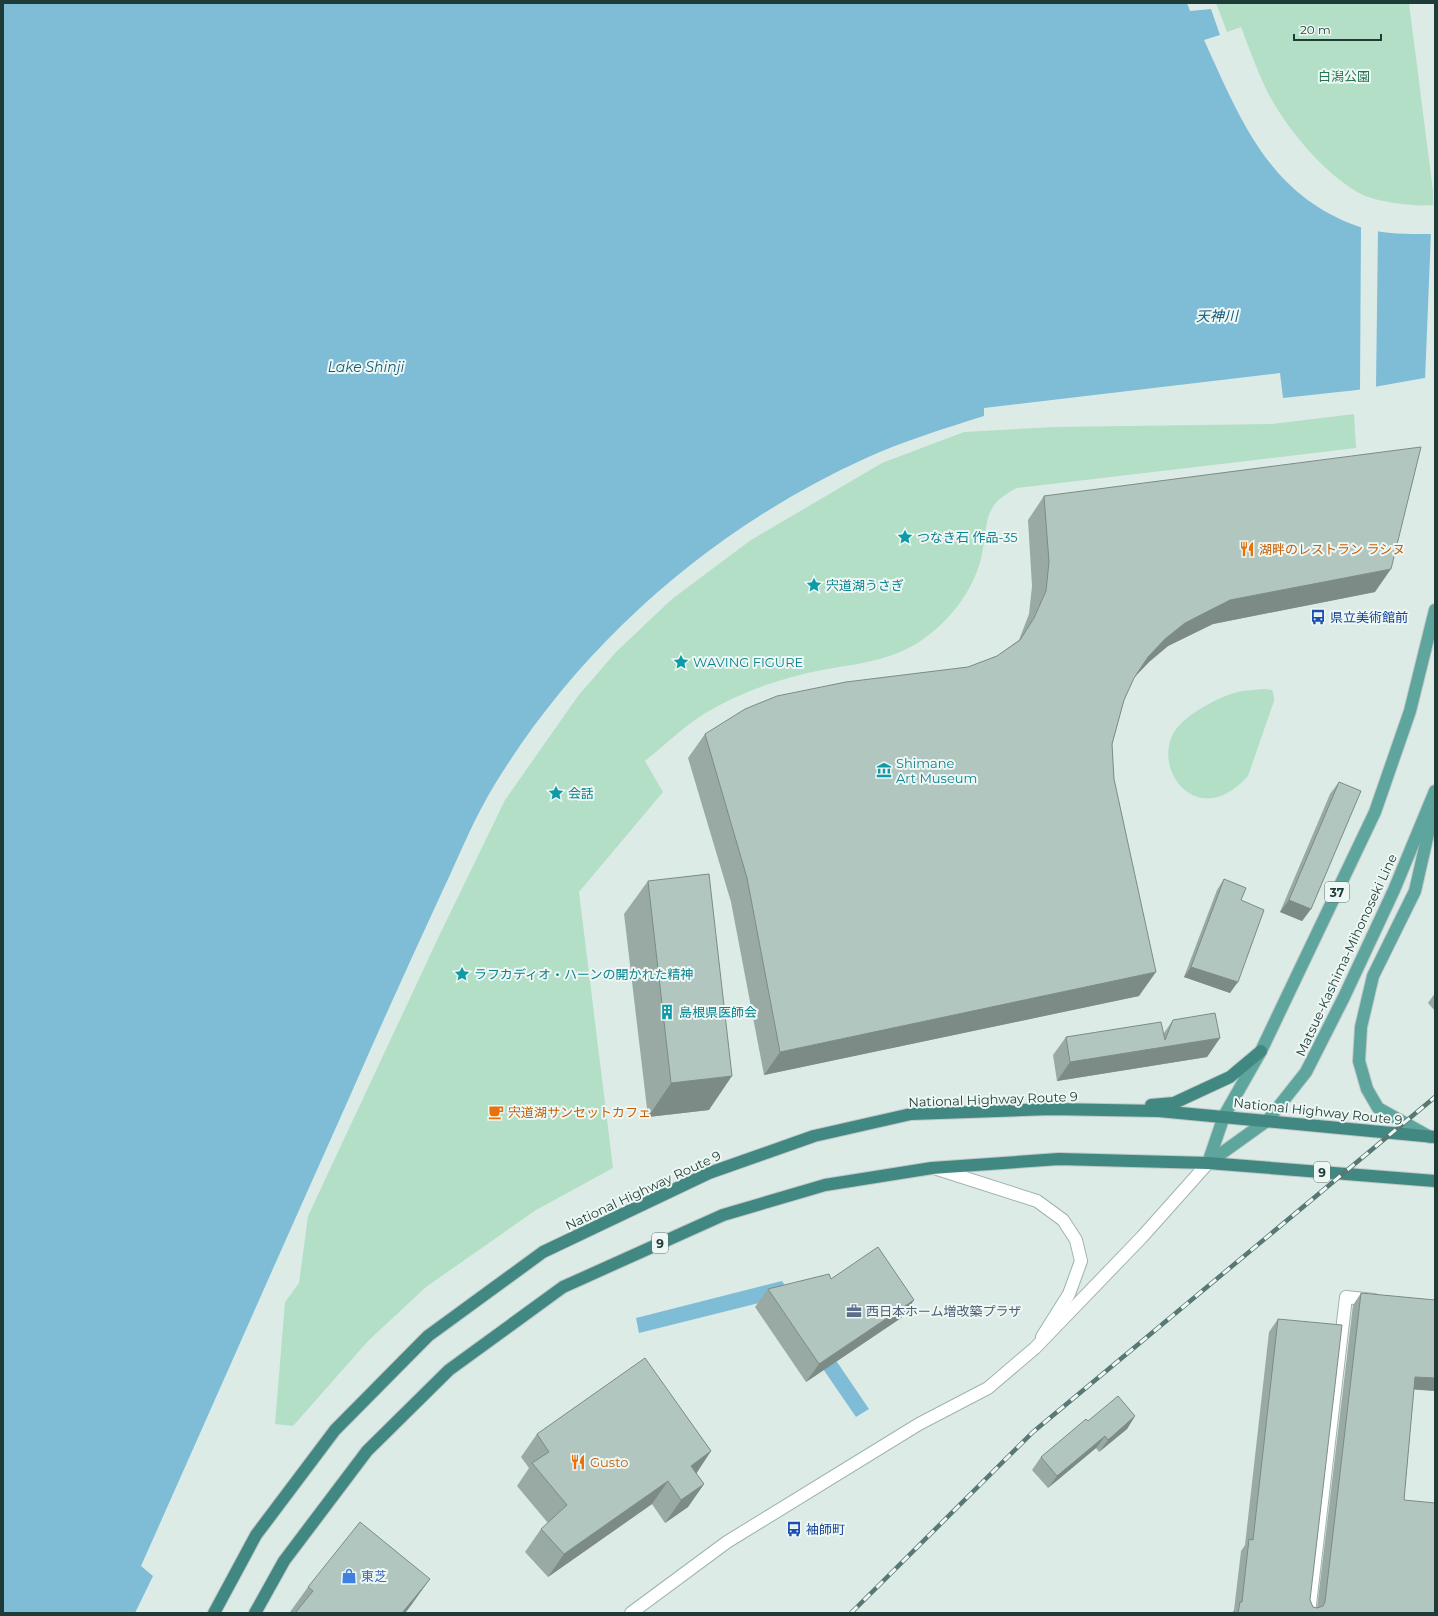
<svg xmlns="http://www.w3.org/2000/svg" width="1438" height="1616" viewBox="0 0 1438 1616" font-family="Montserrat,'Noto Sans JP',sans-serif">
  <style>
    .green { fill: #b3dfc6 }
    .water { fill: #7fbcd6 }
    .pier { fill: #ddebe7 }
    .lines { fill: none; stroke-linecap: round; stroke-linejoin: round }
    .minor-casing { stroke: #a0b3af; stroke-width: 14 }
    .tertiary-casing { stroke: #a0b3af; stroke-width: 14 }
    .primary-casing { stroke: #c0c8c7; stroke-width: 14 }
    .trunk-casing { stroke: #c0c8c7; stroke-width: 14 }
    .minor { stroke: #fff; stroke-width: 12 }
    .tertiary { stroke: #fff; stroke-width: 12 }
    .primary { stroke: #5da59d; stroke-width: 12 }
    .trunk { stroke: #428882; stroke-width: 12 }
    .rail-casing { stroke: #577874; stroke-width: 4.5 }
    .rail { stroke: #eef7f4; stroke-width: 3; stroke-dasharray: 9; stroke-linecap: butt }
    .wall { fill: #99aaa5 }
    .shaded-wall { fill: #7d8b86 }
    .building { fill: #b2c6c0; stroke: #7d8b86 }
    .labels { text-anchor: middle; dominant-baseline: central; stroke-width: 4; stroke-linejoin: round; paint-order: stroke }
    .shield { fill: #eef7f4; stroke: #5c7470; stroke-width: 1 }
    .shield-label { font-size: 12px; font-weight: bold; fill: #1d3c38 }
    .park-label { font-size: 13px; fill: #247650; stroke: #eef7f4 }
    .culture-label { font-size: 13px; fill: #0d838f; stroke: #eef7f4; text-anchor: start }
    .food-label { font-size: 13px; fill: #c56008; stroke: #eef7f4; text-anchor: start }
    .transit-label { font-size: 13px; fill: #164399; stroke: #eef7f4; text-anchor: start }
    .street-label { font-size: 13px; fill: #1d3c38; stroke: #eef7f4 }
    .service-label { font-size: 13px; fill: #4e5e75; stroke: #eef7f4; text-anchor: start }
    .shop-label { font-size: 13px; fill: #366cbe; stroke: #eef7f4; text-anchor: start }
    .water-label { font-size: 14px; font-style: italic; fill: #135b7c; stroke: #eef7f4 }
  </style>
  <rect width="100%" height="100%" fill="#ddebe7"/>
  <g class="green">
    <path d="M1216 3H1409L1433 191V205C1416 207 1376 202 1361 194 1325 175 1284 126 1266 89 1257 70 1249 48 1241 27L1227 32Z"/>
    <path d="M1354 414 1356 448 1017 488C980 506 989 525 981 559 972 593 948 623 919 642 882 666 840 664 800 675 767 683 736 695 707 712 685 725 665 745 645 761L663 792 579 892 613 1168 536 1210 426 1287 368 1341 293 1426 275 1424 285 1302 299 1283 308 1216 440 934 505 800 578 696 616 652 672 599 751 540 882 463 964 432 1054 427 1272 424Z"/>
    <path d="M1265 689 1272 690 1274 696V701L1248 776C1241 784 1231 792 1221 796 1185 809 1158 767 1172 736 1181 716 1217 698 1237 692 1246 690 1256 690 1265 689Z"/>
  </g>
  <g class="water">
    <path d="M3 3H1187L1190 11 1211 9 1220 35 1204 40C1240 118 1268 194 1357 226 1381 235 1410 234 1435 234L1430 377 1357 390 1283 398 1280 373 984 408V416C943 429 903 441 864 459 713 528 582 642 495 784 474 818 459 856 442 892 411 959 380 1027 350 1096 280 1252 211 1409 141 1566L153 1576 135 1613H3Z"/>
    <polygon points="782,1281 869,1409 856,1417 775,1299 639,1333 636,1318"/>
  </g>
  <g class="pier">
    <polygon points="1361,225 1378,228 1376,389 1360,391"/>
    <polygon points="1431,232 1435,232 1435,379 1425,380"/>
  </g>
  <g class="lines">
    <g class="minor-casing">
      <g id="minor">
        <polyline points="934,1168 1037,1201 1063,1220 1076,1240 1081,1261 1069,1294 1042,1337"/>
        <polyline points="1309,1613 1346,1297 1374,1300"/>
      </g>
    </g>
    <g class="tertiary-casing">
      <polyline id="tertiary" points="631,1613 727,1542 919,1424 988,1388 1035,1348 1142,1237 1208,1163"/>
    </g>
    <g class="primary-casing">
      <g id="primary">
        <polyline points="1430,1137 1378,1108 1367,1089 1359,1061 1361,1027 1373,976 1415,891 1433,812"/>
        <polyline points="1208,1163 1224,1116 1261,1051 1375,812 1410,711 1435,610"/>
        <polyline points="1208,1163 1268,1120 1306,1072 1344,997 1394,890 1435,791"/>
      </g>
    </g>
    <g class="trunk-casing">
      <g id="trunk">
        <polyline points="1151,1105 1174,1103 1230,1077 1261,1051"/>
        <polyline points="214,1613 256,1535 335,1430 428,1336 543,1252 709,1173 814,1136 911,1114 1051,1109 1159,1111 1435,1137"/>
        <polyline points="255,1613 284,1561 367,1451 449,1370 563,1287 723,1215 825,1185 932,1168 1059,1159 1208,1163 1435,1181"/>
      </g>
    </g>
    <use href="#minor" class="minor"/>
    <use href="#tertiary" class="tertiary"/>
    <use href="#primary" class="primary"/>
    <use href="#trunk" class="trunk"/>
    <g class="rail-casing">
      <polyline id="rail" points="851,1613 1033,1432 1435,1097"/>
    </g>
    <use href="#rail" class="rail"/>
  </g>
  <g class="wall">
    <polygon points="1044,496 1375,592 1213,624 1168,646 1149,662 1134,677 1124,700 1112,744 1114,779 1139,996 764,1075 731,902 688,758 705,734 968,667 997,656 1019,640 1029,614 1032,586 1028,520"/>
    <polygon points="1339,782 1311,909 1302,921 1280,912 1330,794"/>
    <polygon points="1224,879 1230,993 1184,977 1217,890"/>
    <polygon points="648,881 709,1110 648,1117 624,914"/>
    <polygon points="1435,993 1435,1011 1428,1003"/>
    <polygon points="1173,1020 1220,1038 1207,1057 1057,1081 1053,1055 1066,1037 1164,1033"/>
    <polygon points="768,1289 914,1300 901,1318 806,1382 755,1307"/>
    <polygon points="1361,1293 1435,1300 1435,1391 1414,1389 1404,1500 1435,1613 1232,1613 1234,1610 1241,1551 1245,1545 1269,1332 1278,1319 1310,1600 1313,1607 1317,1608 1353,1305"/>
    <polygon points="1135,1416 1127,1429 1099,1452 1096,1448 1048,1488 1032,1470 1041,1457 1088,1421"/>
    <polygon points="537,1434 711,1451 696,1473 704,1484 688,1507 665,1523 652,1504 548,1577 525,1552 541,1529 548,1523 517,1486 529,1468 521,1457"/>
    <polygon points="308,1587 412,1604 405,1613 291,1613 290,1612"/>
  </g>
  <g class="shaded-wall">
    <polygon points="1391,569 1375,592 1213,624 1168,646 1149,662 1131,681 1148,657 1165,639 1185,623 1230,600"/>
    <polygon points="1289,900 1311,909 1302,921 1280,912"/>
    <polygon points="1191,967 1238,982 1230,993 1184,977"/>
    <polygon points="1156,972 1139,996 764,1075 780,1052"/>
    <polygon points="1220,1038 1207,1057 1057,1081 1070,1062"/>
    <polygon points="732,1076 709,1110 648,1117 671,1083"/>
    <polygon points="914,1300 901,1318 806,1382 819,1364"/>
    <polygon points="1415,1377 1435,1378 1435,1391 1406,1389"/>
    <polygon points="1135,1416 1127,1429 1099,1452 1108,1440"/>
    <polygon points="1105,1436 1096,1448 1048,1488 1057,1476"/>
    <polygon points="711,1451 696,1474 691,1466"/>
    <polygon points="668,1481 652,1504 548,1577 564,1554"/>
    <polygon points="704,1484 688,1507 665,1523 681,1500"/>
    <polygon points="430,1579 412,1604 405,1613 402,1613"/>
  </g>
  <g class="building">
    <polygon points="1421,447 1391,569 1230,600 1185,623 1165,639 1148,657 1134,678 1124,700 1112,744 1114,779 1156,972 780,1052 747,878 705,734 745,709 777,696 846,682 968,667 997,656 1020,640 1034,618 1046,591 1049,562 1044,496"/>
    <polygon points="1339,782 1361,791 1311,909 1289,900"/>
    <polygon points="709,874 732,1076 671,1083 648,881"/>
    <polygon points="1224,879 1246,888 1241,900 1264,910 1238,982 1191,967"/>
    <polygon points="1215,1013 1220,1038 1070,1062 1066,1037 1161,1022 1165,1040 1173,1020"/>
    <polygon points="878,1247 914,1300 819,1364 768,1289 829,1274 831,1279"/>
    <polygon points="1361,1293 1435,1300 1435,1378 1415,1377 1404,1500 1435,1503 1435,1613 1238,1613 1240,1602 1242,1602 1249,1539 1253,1540 1278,1319 1342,1325 1310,1600 1313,1607 1317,1608 1323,1606 1325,1602"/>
    <polygon points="645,1358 711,1451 691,1466 704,1484 681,1500 668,1481 564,1554 541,1529 567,1505 532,1463 549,1452 537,1434"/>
    <polygon points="1118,1396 1135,1416 1108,1440 1105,1436 1057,1476 1041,1457 1086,1419 1088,1421"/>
    <polygon points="360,1522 430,1579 402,1613 298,1613 296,1612 313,1591 308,1587"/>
  </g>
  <defs>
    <g id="sight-bare" transform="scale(1.2)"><path d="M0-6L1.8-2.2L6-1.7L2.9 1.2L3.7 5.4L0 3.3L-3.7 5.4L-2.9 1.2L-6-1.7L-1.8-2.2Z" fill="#0f9aa8" stroke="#eef7f4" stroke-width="2.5" paint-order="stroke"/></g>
    <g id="restaurant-bare" transform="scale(1.2)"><path d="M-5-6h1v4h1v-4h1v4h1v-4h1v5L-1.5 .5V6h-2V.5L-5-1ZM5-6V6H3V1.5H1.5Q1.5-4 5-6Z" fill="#e8710a" stroke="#eef7f4" stroke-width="2.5" paint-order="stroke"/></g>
    <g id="bus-bare" transform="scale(1.2)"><path d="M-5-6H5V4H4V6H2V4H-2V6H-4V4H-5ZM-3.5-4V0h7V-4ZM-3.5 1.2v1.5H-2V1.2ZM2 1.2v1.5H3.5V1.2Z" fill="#1a4fb4" stroke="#eef7f4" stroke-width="2.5" paint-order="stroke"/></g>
    <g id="museum-bare" transform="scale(1.2)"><path d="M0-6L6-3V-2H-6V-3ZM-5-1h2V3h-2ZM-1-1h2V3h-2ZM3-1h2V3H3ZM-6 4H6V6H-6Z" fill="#0f9aa8" stroke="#eef7f4" stroke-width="2.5" paint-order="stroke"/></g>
    <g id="building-bare" transform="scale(1.2)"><path d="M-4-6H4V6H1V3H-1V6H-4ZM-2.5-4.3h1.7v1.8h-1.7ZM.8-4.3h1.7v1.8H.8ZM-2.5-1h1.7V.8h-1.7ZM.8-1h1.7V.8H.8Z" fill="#0f9aa8" stroke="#eef7f4" stroke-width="2.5" paint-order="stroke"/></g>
    <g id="cafe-bare" transform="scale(1.2)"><path d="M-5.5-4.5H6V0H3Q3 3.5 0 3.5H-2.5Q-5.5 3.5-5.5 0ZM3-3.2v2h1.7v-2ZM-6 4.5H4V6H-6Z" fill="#e8710a" stroke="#eef7f4" stroke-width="2.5" paint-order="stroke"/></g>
    <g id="office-bare" transform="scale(1.2)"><path d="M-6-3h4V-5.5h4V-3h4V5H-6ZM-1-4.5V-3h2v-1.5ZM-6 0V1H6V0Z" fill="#5c6f8a" stroke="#eef7f4" stroke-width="2.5" paint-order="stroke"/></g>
    <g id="shop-bare" transform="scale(1.2)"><path d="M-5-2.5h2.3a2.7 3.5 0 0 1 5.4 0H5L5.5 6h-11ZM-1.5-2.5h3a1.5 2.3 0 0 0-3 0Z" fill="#3f7fe0" stroke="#eef7f4" stroke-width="2.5" paint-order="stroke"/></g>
  </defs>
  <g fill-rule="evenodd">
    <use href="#sight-bare" x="905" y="537"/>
    <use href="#restaurant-bare" x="1247" y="549"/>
    <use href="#sight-bare" x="814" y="585"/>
    <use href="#bus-bare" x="1318" y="617"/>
    <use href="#sight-bare" x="681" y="662"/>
    <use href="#museum-bare" x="884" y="770"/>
    <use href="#sight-bare" x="556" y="793"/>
    <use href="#sight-bare" x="462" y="974"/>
    <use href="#building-bare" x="667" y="1012"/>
    <use href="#cafe-bare" x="496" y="1112"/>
    <use href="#office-bare" x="854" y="1311"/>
    <use href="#restaurant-bare" x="578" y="1462"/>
    <use href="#bus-bare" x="794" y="1529"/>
    <use href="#shop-bare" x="349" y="1576"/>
  </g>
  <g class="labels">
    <g class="shield">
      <rect x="1325" y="882" width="24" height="20" rx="3"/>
      <rect x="1314" y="1162" width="16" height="20" rx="3"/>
      <rect x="652" y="1233" width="16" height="20" rx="3"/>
    </g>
    <g class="shield-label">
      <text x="1337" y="892">37</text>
      <text x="1322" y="1172">9</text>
      <text x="660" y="1243">9</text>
    </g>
    <g class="park-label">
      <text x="1344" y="76">白潟公園</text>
    </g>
    <g class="culture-label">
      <text x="917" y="537">つなき石 作品-35</text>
      <text x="826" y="585">宍道湖うさぎ</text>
      <text x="693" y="662">WAVING FIGURE</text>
      <text x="896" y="763">Shimane<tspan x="896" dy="15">Art Museum</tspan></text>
      <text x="568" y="793">会話</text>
      <text x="474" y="974">ラフカディオ・ハーンの開かれた精神</text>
      <text x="679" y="1012">島根県医師会</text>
    </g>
    <g class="food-label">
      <text x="1259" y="549">湖畔のレストラン ラシヌ</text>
      <text x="508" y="1112">宍道湖サンセットカフェ</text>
      <text x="590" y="1462">Gusto</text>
    </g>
    <g class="transit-label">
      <text x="1330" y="617">県立美術館前</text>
      <text x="806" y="1529">袖師町</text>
    </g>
    <g class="street-label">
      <text transform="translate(1346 955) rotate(-65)">Matsue-Kashima-Mihonoseki Line</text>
      <text transform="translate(993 1099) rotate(-2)">National Highway Route 9</text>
      <text transform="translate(1318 1111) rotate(6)">National Highway Route 9</text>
      <text transform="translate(643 1190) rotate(-25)">National Highway Route 9</text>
    </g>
    <g class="service-label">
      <text x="866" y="1311">西日本ホーム増改築プラザ</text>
    </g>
    <g class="shop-label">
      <text x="361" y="1576">東芝</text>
    </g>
    <g class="water-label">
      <text transform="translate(1217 316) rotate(-1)">天神川</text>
      <text x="366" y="367">Lake Shinji</text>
    </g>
  </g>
  <rect width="1438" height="1616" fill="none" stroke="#1d3c38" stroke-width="8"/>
  <path d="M1294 34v6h87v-6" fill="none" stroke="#1d3c38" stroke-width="2"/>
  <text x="1300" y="34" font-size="12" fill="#1d3c38" stroke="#eef7f4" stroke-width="3" paint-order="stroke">20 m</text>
</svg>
